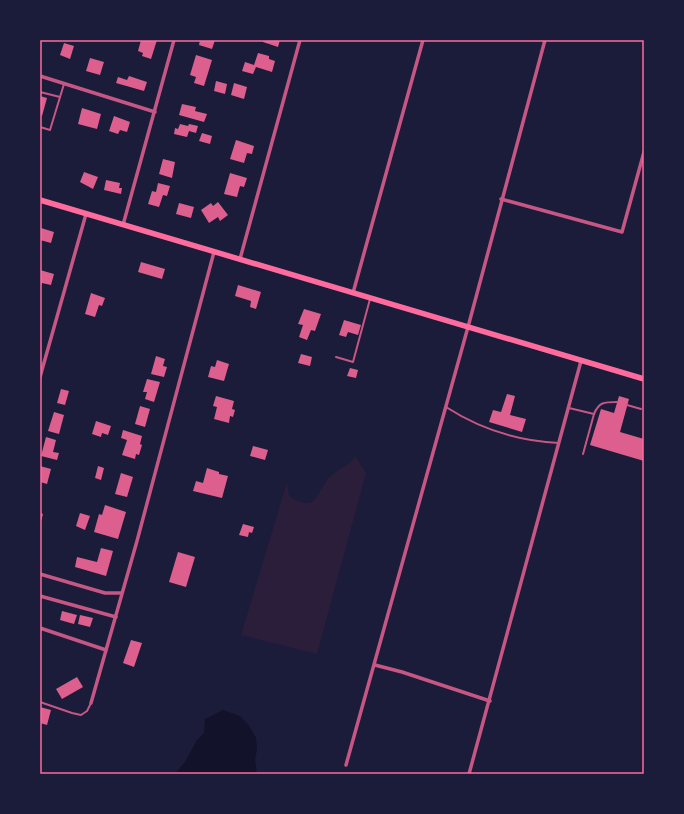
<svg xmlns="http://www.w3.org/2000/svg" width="684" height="814" viewBox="0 0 684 814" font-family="'Asap Condensed',sans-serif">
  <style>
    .green { fill: #2a1e3b }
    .water { fill: #12122b }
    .building { fill: #dd5f8e }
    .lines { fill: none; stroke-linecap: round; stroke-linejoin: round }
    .service { stroke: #c65784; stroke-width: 2 }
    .minor { stroke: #c65784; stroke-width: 3.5 }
    .primary { stroke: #ff6b9d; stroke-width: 5.5 }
    .neatline { fill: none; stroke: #ff6b9d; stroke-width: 1.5 }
  </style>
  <rect width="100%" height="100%" fill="#1b1b3a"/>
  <path class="green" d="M355 456 366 473 317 654 241 635 287 482 289 496C319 515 315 491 331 476 336 471 341 469 347 465 350 463 353 459 355 456Z"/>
  <polygon class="water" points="223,710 240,716 248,724 256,738 257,749 255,760 257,774 175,774 185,762 197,740 204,733 205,719"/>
  <g class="building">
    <polygon points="141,40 157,40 151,59 142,56 143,53 138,51"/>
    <polygon points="200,40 215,40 212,49 199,45"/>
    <polygon points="263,40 280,40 278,47 263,42"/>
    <polygon points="64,43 74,46 70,59 60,55"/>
    <polygon points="258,53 269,56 269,59 275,61 272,72 256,67 253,74 242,71 245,62 254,65"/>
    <polygon points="196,55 212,60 204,86 194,83 196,77 190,75"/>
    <polygon points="90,58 104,62 100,75 86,71"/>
    <polygon points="129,76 147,82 144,91 116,83 118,77 127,80"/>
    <polygon points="216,81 227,84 225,94 214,91"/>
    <polygon points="234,83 247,87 244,99 231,95"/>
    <polygon points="40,96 47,98 42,116 40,115"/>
    <polygon points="182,104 196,107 195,111 207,114 204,122 179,115"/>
    <polygon points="82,108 101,114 97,129 78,124"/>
    <polygon points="114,116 130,122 127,132 120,130 118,134 109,131"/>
    <polygon points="180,124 188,126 189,124 198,126 196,133 189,131 187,137 174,134 175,128 178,129"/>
    <polygon points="202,133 212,136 210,144 199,141"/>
    <polygon points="236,140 254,146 252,154 247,153 244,163 230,159"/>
    <polygon points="163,159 175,162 172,178 159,174"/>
    <polygon points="84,172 98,177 93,189 80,182"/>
    <polygon points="230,173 247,178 244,187 240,186 237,197 224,194"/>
    <polygon points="106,180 120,183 119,188 122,188 121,194 104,190"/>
    <polygon points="158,183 170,186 167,196 163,195 159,207 148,204 152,191 156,192"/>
    <polygon points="218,202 228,215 220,221 218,217 209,223 201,210 211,203 213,206"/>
    <polygon points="179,203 194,207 191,218 176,214"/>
    <polygon points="41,228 54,232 51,243 40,240"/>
    <polygon points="141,262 165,269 162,279 138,272"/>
    <polygon points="40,270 54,274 51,285 42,283 40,288"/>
    <polygon points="238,285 261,292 256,309 250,307 251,301 235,296"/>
    <polygon points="91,293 105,298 102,306 99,305 95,317 85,314"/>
    <polygon points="304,309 321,314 315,331 311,330 307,340 299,337 303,325 298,324"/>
    <polygon points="344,320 361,325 358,335 348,332 346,337 339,335"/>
    <polygon points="301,354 312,357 310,366 298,363"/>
    <polygon points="156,356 165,359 163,366 167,367 164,377 151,374"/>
    <polygon points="217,360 229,364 224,381 208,377 211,366 215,367"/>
    <polygon points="350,368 358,370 356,378 347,376"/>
    <polygon points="147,379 160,382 154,402 145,399 147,392 143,392"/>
    <polygon points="61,389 69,391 65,405 57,403"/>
    <polygon points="507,394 515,396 510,415 526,419 522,432 489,422 493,410 501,412"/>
    <polygon points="216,396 234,401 232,409 235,410 233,417 230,416 229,423 214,419 217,407 213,406"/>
    <polygon points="619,396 629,399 620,432 644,439 644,461 590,445 601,409 614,413"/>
    <polygon points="140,406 150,409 145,427 135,424"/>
    <polygon points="54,412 64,415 59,434 48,431"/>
    <polygon points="96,421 111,426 108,435 102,433 101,437 92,434"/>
    <polygon points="123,430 142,436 140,444 142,445 139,455 136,454 135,459 122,455 127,440 121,438"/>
    <polygon points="46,437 56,440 53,452 59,453 57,460 41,456"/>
    <polygon points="253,446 268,450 265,460 250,456"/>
    <polygon points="40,466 51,469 47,484 40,482"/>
    <polygon points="98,466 104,468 101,480 95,478"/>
    <polygon points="207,468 219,472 219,474 228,476 222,498 193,491 196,481 203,483"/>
    <polygon points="121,473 133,477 127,497 115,494"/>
    <polygon points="105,505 126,512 118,539 94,532 99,514 102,515"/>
    <polygon points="40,513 43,514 40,525"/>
    <polygon points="80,513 90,516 85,530 76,526"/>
    <polygon points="243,524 254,527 252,533 249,532 248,537 239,535"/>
    <polygon points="101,548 113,551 106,576 75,567 77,557 97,562"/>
    <polygon points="178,552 195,557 186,587 169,582"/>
    <polygon points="62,611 77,615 74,624 60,620"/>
    <polygon points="80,615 93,618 90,627 78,624"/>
    <polygon points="131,640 142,643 134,667 123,663"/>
    <polygon points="77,677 83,687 62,699 56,689"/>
    <polygon points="40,707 51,710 47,725 40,723"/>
  </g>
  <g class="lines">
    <g class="service">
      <polyline points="40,92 60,97"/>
      <polyline points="40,127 50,130 64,84"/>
      <polyline points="336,357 353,362 370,299"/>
      <polyline points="627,405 641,409"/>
      <path d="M446 407C480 429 518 441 559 443"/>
      <polyline points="569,408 594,414 583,454"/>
      <path d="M594 414C599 402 604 402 617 402"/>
      <polyline points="40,702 72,713 81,715 87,711 91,703"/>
    </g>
    <g class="minor">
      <polyline points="40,76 155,112"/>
      <polyline points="501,199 622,232 644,152"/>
      <polyline points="123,225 174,40"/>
      <polyline points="240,259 300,40"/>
      <polyline points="353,293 423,40"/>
      <polyline points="40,377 86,214"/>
      <polyline points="40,574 105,593 121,593"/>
      <polyline points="40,596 116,617"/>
      <polyline points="40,628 106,650"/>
      <polyline points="375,665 402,672 490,701"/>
      <polyline points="91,703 137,541 214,252"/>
      <polyline points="346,765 468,327 545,40"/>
      <polyline points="469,774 581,361"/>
    </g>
    <polyline class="primary" points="40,200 644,379"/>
  </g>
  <rect width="684" height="814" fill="none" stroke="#1b1b3a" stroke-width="82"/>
  <rect x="41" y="41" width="602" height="732" class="neatline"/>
</svg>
